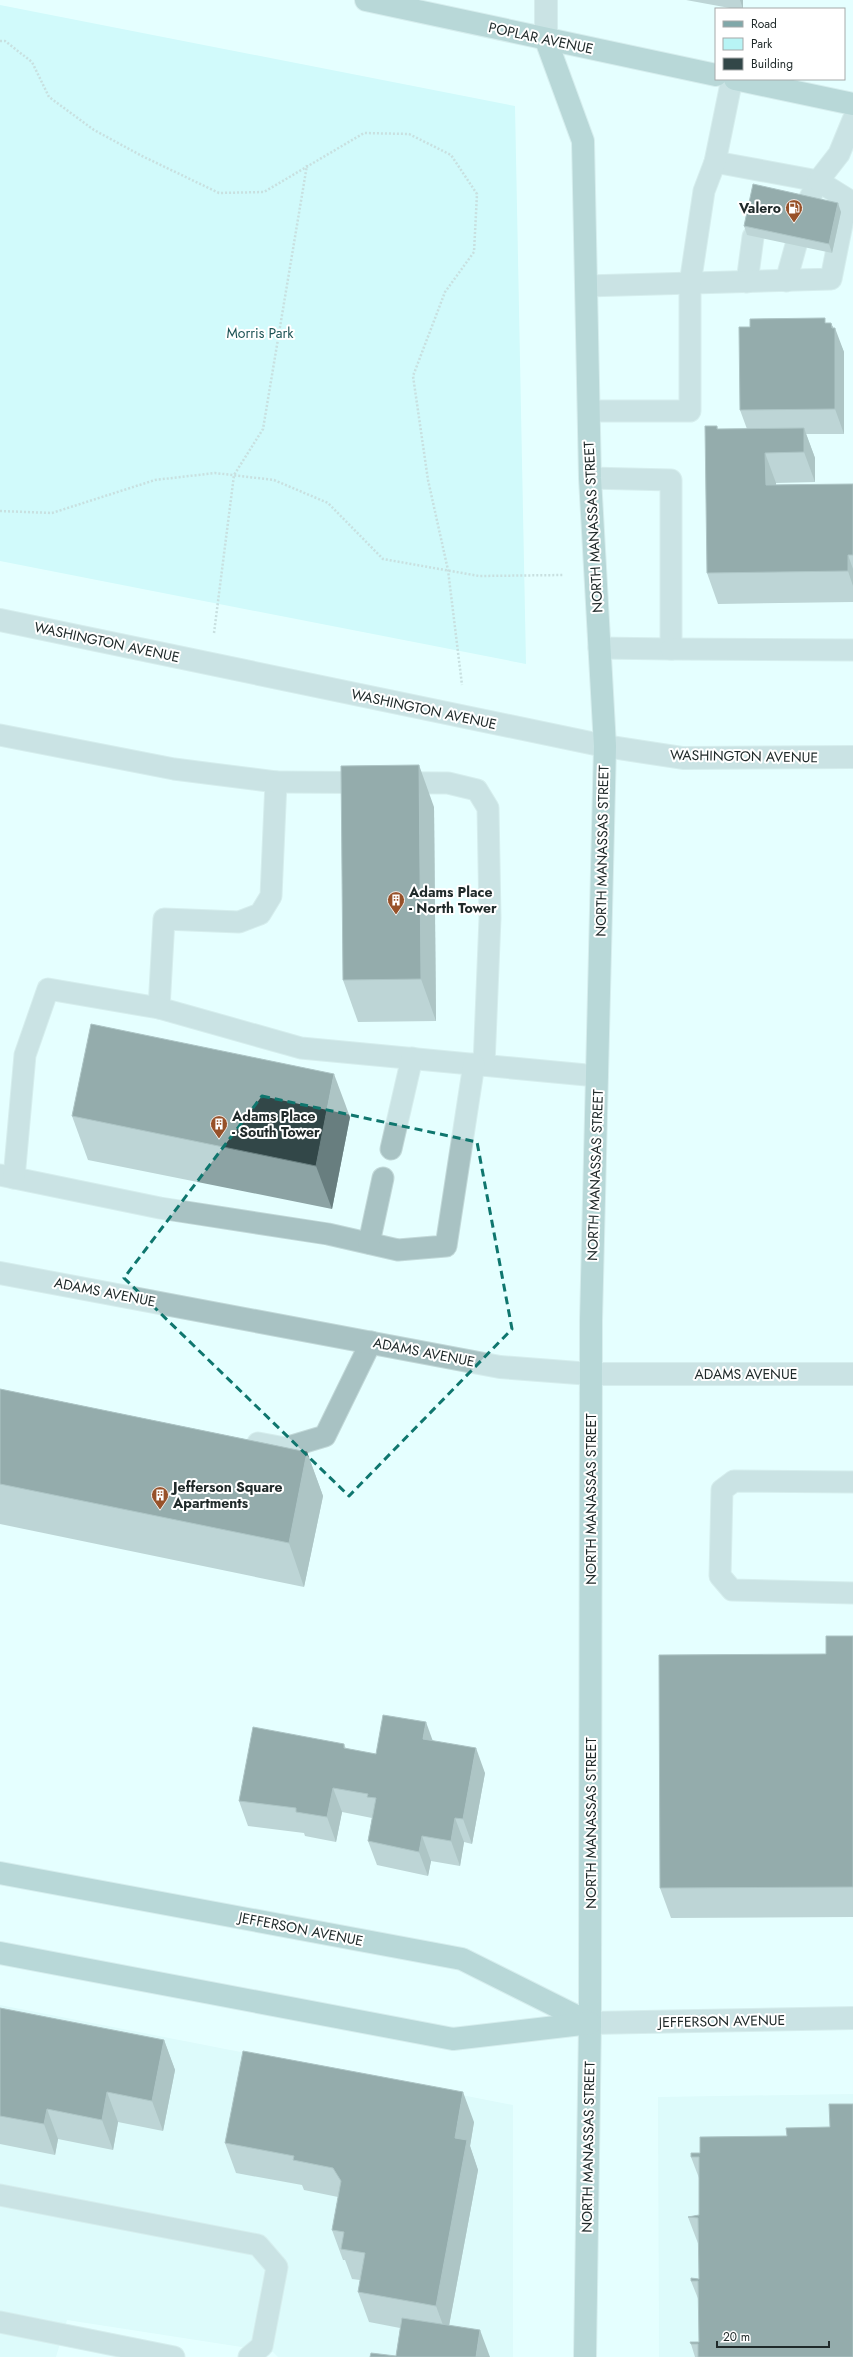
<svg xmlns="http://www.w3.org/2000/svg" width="853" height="2357" viewBox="0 0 853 2357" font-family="Jost,sans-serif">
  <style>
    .built { fill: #d2f6f6 }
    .green { fill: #b8f4f5 }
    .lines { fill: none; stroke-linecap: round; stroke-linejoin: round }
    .service-casing { stroke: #c2d9d9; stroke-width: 23 }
    .minor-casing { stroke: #c2d9d9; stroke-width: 24 }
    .tertiary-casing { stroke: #c2d9d9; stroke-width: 24 }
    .secondary-casing { stroke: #c2d9d9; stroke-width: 24 }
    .path { stroke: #a5baba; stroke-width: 2.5; stroke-dasharray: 2 2; stroke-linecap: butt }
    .service { stroke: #a8c2c3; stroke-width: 21 }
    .minor { stroke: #a8c2c3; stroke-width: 22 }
    .tertiary { stroke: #a8c2c3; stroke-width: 22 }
    .secondary { stroke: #80a8a9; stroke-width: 22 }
    .wall { fill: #8ca3a4 }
    .shaded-wall { fill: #687e7f }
    .building { fill: #324748; stroke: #687e7f }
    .marked { fill: none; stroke: #0f766e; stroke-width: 3; stroke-dasharray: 8 5; stroke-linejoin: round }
    .labels { text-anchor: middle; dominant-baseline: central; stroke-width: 4; stroke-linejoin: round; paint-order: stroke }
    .street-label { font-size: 14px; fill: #202a2a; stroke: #fff }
    .poi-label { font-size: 14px; font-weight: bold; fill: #202a2a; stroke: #fff; text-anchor: start }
    .park-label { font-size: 14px; fill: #1d5355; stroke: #fff }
  </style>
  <rect width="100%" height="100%" fill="#e5ffff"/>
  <g class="built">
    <polygon points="0,2005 513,2105 513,2357 278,2357 273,2352 67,2320 56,2357 0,2357"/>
    <polygon points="853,2094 853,2357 659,2357 658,2097"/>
  </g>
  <polygon class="green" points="0,5 515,106 526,664 0,561"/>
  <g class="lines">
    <g class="service-casing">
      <g id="service">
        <polyline points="715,162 818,181 807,204"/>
        <polyline points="786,281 796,245"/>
        <polyline points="747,282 753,237"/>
        <polyline points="586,286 831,279 847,199 818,181 839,154 853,120"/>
        <polyline points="589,411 690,411 690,284 704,191 715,162 732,79"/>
        <polyline points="590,478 671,480 671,649 599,648"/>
        <polyline points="671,649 853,650"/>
        <polyline points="0,735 174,769 276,782 271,896 260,914 239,922 164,919 159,1008 301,1048 597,1076"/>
        <polyline points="276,782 448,783 477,790 488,808 490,918 484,1065"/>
        <polyline points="391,1149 412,1058"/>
        <polyline points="0,1175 160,1208 328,1234 398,1250 446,1246 474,1064"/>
        <polyline points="14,1178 25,1055 48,989 159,1008"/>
        <polyline points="369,1243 383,1178"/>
        <polyline points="258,1443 285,1448 325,1436 371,1342"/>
        <polyline points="853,1482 734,1481 722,1490 720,1576 732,1590 853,1593"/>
        <polyline points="0,2195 258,2245 277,2267 262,2346 249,2357"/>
        <polyline points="0,2322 174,2357"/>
      </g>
    </g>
    <g class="minor-casing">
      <polyline id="minor" points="0,620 605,746 683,758 853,757"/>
    </g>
    <g class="tertiary-casing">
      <g id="tertiary">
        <polyline points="546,40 546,0"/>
        <polyline points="0,1273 500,1367 591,1374 853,1374"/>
        <polyline points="590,2023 853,2018"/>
      </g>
    </g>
    <g class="secondary-casing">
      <g id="secondary">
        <polyline points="366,0 716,75"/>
        <polyline points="546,40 583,141 590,478 605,746 591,1321 590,2023 585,2357"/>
        <polyline points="735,79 853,104"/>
        <polyline points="0,1873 462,1959 590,2023"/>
        <polyline points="0,1953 453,2039 590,2023"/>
      </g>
    </g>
    <g class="path">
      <polyline points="0,41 5,41 32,62 49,97 94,130 142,156 219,193 264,192 364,133 409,134 451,155 477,194 474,252 445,292 413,376 428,480 448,570 462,685"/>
      <polyline points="0,511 52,513 155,480 215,473 274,480 328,503 383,559 479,576 564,575"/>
      <polyline points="214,633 234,475 263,429 307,165"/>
    </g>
    <use href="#service" class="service"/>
    <use href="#minor" class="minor"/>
    <use href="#tertiary" class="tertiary"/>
    <use href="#secondary" class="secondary"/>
  </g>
  <g class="wall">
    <polygon points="686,0 743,0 743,9 735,9"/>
    <polygon points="841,212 832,253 747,235 744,226"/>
    <polygon points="831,323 844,352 844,434 806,434 815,458 815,482 776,483 776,485 853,484 853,602 718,604 707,573 717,426 718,429 747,429 740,410 750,327"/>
    <polygon points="434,807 436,1021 358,1022 343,980"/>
    <polygon points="72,1116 350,1117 332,1209 88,1160"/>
    <polygon points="0,1389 307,1452 323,1496 304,1587 0,1524"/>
    <polygon points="853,1636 853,1917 671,1918 660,1888 826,1654"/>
    <polygon points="432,1741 485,1773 472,1844 464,1842 460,1866 431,1861 428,1876 377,1865 368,1841 372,1818 342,1812 336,1842 305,1836 304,1833 248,1826 239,1801 344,1744 346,1749 376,1754"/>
    <polygon points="0,2008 164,2040 175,2070 163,2131 118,2122 113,2150 58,2139 55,2155 0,2144"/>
    <polygon points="474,2122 470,2146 478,2170 449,2326 396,2356 400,2328 369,2322 358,2292 360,2280 352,2279 345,2260 343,2260 332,2230 338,2197 304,2190 302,2185 236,2173 225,2143"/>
    <polygon points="700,2153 853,2357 695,2357 691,2344 699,2342 699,2301 691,2281 699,2279 699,2246 688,2217 699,2215 699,2178 691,2157"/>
  </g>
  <g class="shaded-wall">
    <polygon points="740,0 743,0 743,9"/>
    <polygon points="838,203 841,212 832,253 829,244"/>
    <polygon points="831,323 835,332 835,328 844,352 844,434 835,409"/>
    <polygon points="804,428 815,458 815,482 804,452"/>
    <polygon points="765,453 776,483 777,515 766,485"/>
    <polygon points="848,555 853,569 853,586 848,571"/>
    <polygon points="419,765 434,807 436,1021 421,979"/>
    <polygon points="334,1074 350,1117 332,1209 316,1166"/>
    <polygon points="307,1452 323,1496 304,1587 289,1543"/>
    <polygon points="426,1722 435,1747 423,1739"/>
    <polygon points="476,1748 485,1773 472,1844 463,1819"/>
    <polygon points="333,1788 342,1812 336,1842 327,1817"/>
    <polygon points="455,1818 464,1842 460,1866 451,1841"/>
    <polygon points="422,1836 431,1861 428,1876 419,1852"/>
    <polygon points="164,2040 175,2070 163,2131 152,2101"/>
    <polygon points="107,2092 118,2122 113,2150 102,2120"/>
    <polygon points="463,2092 474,2122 470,2146 478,2170 447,2336 436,2306 455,2138"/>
    <polygon points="47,2109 58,2139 55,2155 44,2124"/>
    <polygon points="480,2330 490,2357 476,2357"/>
  </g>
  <g class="building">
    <polygon points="753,184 838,203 829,244 744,226"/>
    <polygon points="825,318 825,323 831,323 832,328 835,328 835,409 740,410 739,327 750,327 750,319"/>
    <polygon points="705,426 717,426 717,429 804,428 804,452 765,453 766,485 853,484 853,555 848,555 848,571 707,573"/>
    <polygon points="419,765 421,979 343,980 341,766"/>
    <polygon points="91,1024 334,1074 316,1166 72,1116"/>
    <polygon points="0,1389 307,1452 289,1543 0,1484"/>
    <polygon points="826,1636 853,1636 853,1887 660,1888 659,1655 826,1654"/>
    <polygon points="383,1715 426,1722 423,1739 476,1748 463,1819 455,1818 451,1841 422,1836 419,1852 368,1841 376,1798 367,1797 368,1794 333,1788 327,1817 296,1812 296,1808 239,1801 253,1727 344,1744 344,1748 376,1754"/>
    <polygon points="0,2008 164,2040 152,2101 107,2092 102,2120 47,2109 44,2124 0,2116"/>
    <polygon points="243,2051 463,2092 455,2138 467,2140 436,2306 358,2292 365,2253 341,2249 344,2232 332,2230 341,2181 333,2168 293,2160 294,2156 225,2143"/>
    <polygon points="829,2104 853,2104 853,2357 698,2357 698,2344 691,2344 690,2342 699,2342 698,2281 691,2281 691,2278 699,2279 698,2218 688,2217 699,2215 699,2157 691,2157 691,2153 700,2153 700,2137 787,2136 786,2128 830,2127"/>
    <polygon points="402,2318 480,2330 476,2357 370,2357 371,2353 396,2356"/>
  </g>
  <path d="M0 0H853V2357H0ZM262 1096 477 1142 512 1329 349 1496 124 1278Z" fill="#e5ffff" fill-opacity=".55" fill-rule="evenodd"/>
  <path class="marked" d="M262 1096 477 1142 512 1329 349 1496 124 1278Z"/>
  <defs>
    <g id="fuel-pin" transform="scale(0.9)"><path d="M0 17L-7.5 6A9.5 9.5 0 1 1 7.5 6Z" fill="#975129" stroke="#fff"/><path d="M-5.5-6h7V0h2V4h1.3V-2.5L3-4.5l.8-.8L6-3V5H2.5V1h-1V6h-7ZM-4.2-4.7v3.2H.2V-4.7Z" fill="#fff"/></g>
    <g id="building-pin" transform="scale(0.9)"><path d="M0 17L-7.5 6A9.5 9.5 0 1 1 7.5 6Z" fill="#975129" stroke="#fff"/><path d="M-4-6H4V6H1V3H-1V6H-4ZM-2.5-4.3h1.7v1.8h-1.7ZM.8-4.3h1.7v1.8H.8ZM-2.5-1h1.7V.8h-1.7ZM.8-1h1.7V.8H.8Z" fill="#fff"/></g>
  </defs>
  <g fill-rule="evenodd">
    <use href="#fuel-pin" x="794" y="208"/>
    <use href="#building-pin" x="396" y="900"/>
    <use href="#building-pin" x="219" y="1124"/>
    <use href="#building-pin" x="160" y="1495"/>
  </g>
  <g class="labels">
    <g class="street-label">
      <text transform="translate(541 38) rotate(12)">POPLAR AVENUE</text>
      <text transform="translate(593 527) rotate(-93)">NORTH MANASSAS STREET</text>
      <text transform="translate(107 642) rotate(12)">WASHINGTON AVENUE</text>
      <text transform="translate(424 709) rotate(12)">WASHINGTON AVENUE</text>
      <text transform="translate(744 756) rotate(1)">WASHINGTON AVENUE</text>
      <text transform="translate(602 851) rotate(-89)">NORTH MANASSAS STREET</text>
      <text transform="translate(595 1175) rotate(-88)">NORTH MANASSAS STREET</text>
      <text transform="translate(105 1292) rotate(11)">ADAMS AVENUE</text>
      <text transform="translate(424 1352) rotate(11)">ADAMS AVENUE</text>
      <text x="746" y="1374">ADAMS AVENUE</text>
      <text transform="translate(591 1499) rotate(-90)">NORTH MANASSAS STREET</text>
      <text transform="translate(591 1823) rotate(-90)">NORTH MANASSAS STREET</text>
      <text transform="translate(301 1929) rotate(11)">JEFFERSON AVENUE</text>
      <text transform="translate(722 2021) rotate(-1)">JEFFERSON AVENUE</text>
      <text transform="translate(588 2147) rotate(-89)">NORTH MANASSAS STREET</text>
    </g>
    <g class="poi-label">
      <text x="781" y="208" text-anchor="end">Valero</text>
      <text x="409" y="892">Adams Place<tspan x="409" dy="16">- North Tower</tspan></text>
      <text x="232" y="1116">Adams Place<tspan x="232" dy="16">- South Tower</tspan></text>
      <text x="173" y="1487">Jefferson Square<tspan x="173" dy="16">Apartments</tspan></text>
    </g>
    <g class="park-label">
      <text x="260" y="333">Morris Park</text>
    </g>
  </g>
  <rect x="715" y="8" width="130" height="72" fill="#ffffff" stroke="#a6aaaa"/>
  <rect x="723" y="21" width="20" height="6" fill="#80a8a9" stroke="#a6aaaa"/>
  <text x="751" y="28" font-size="12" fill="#202a2a">Road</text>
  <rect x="723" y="38" width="20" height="12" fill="#b8f4f5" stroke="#a6aaaa"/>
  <text x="751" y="48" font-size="12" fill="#202a2a">Park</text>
  <rect x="723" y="58" width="20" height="12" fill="#324748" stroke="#a6aaaa"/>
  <text x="751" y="68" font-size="12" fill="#202a2a">Building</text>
  <path d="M717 2341v6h112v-6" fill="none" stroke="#202a2a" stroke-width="2"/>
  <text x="723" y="2341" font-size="12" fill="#202a2a" stroke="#ffffff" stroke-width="3" paint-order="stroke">20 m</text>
</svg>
